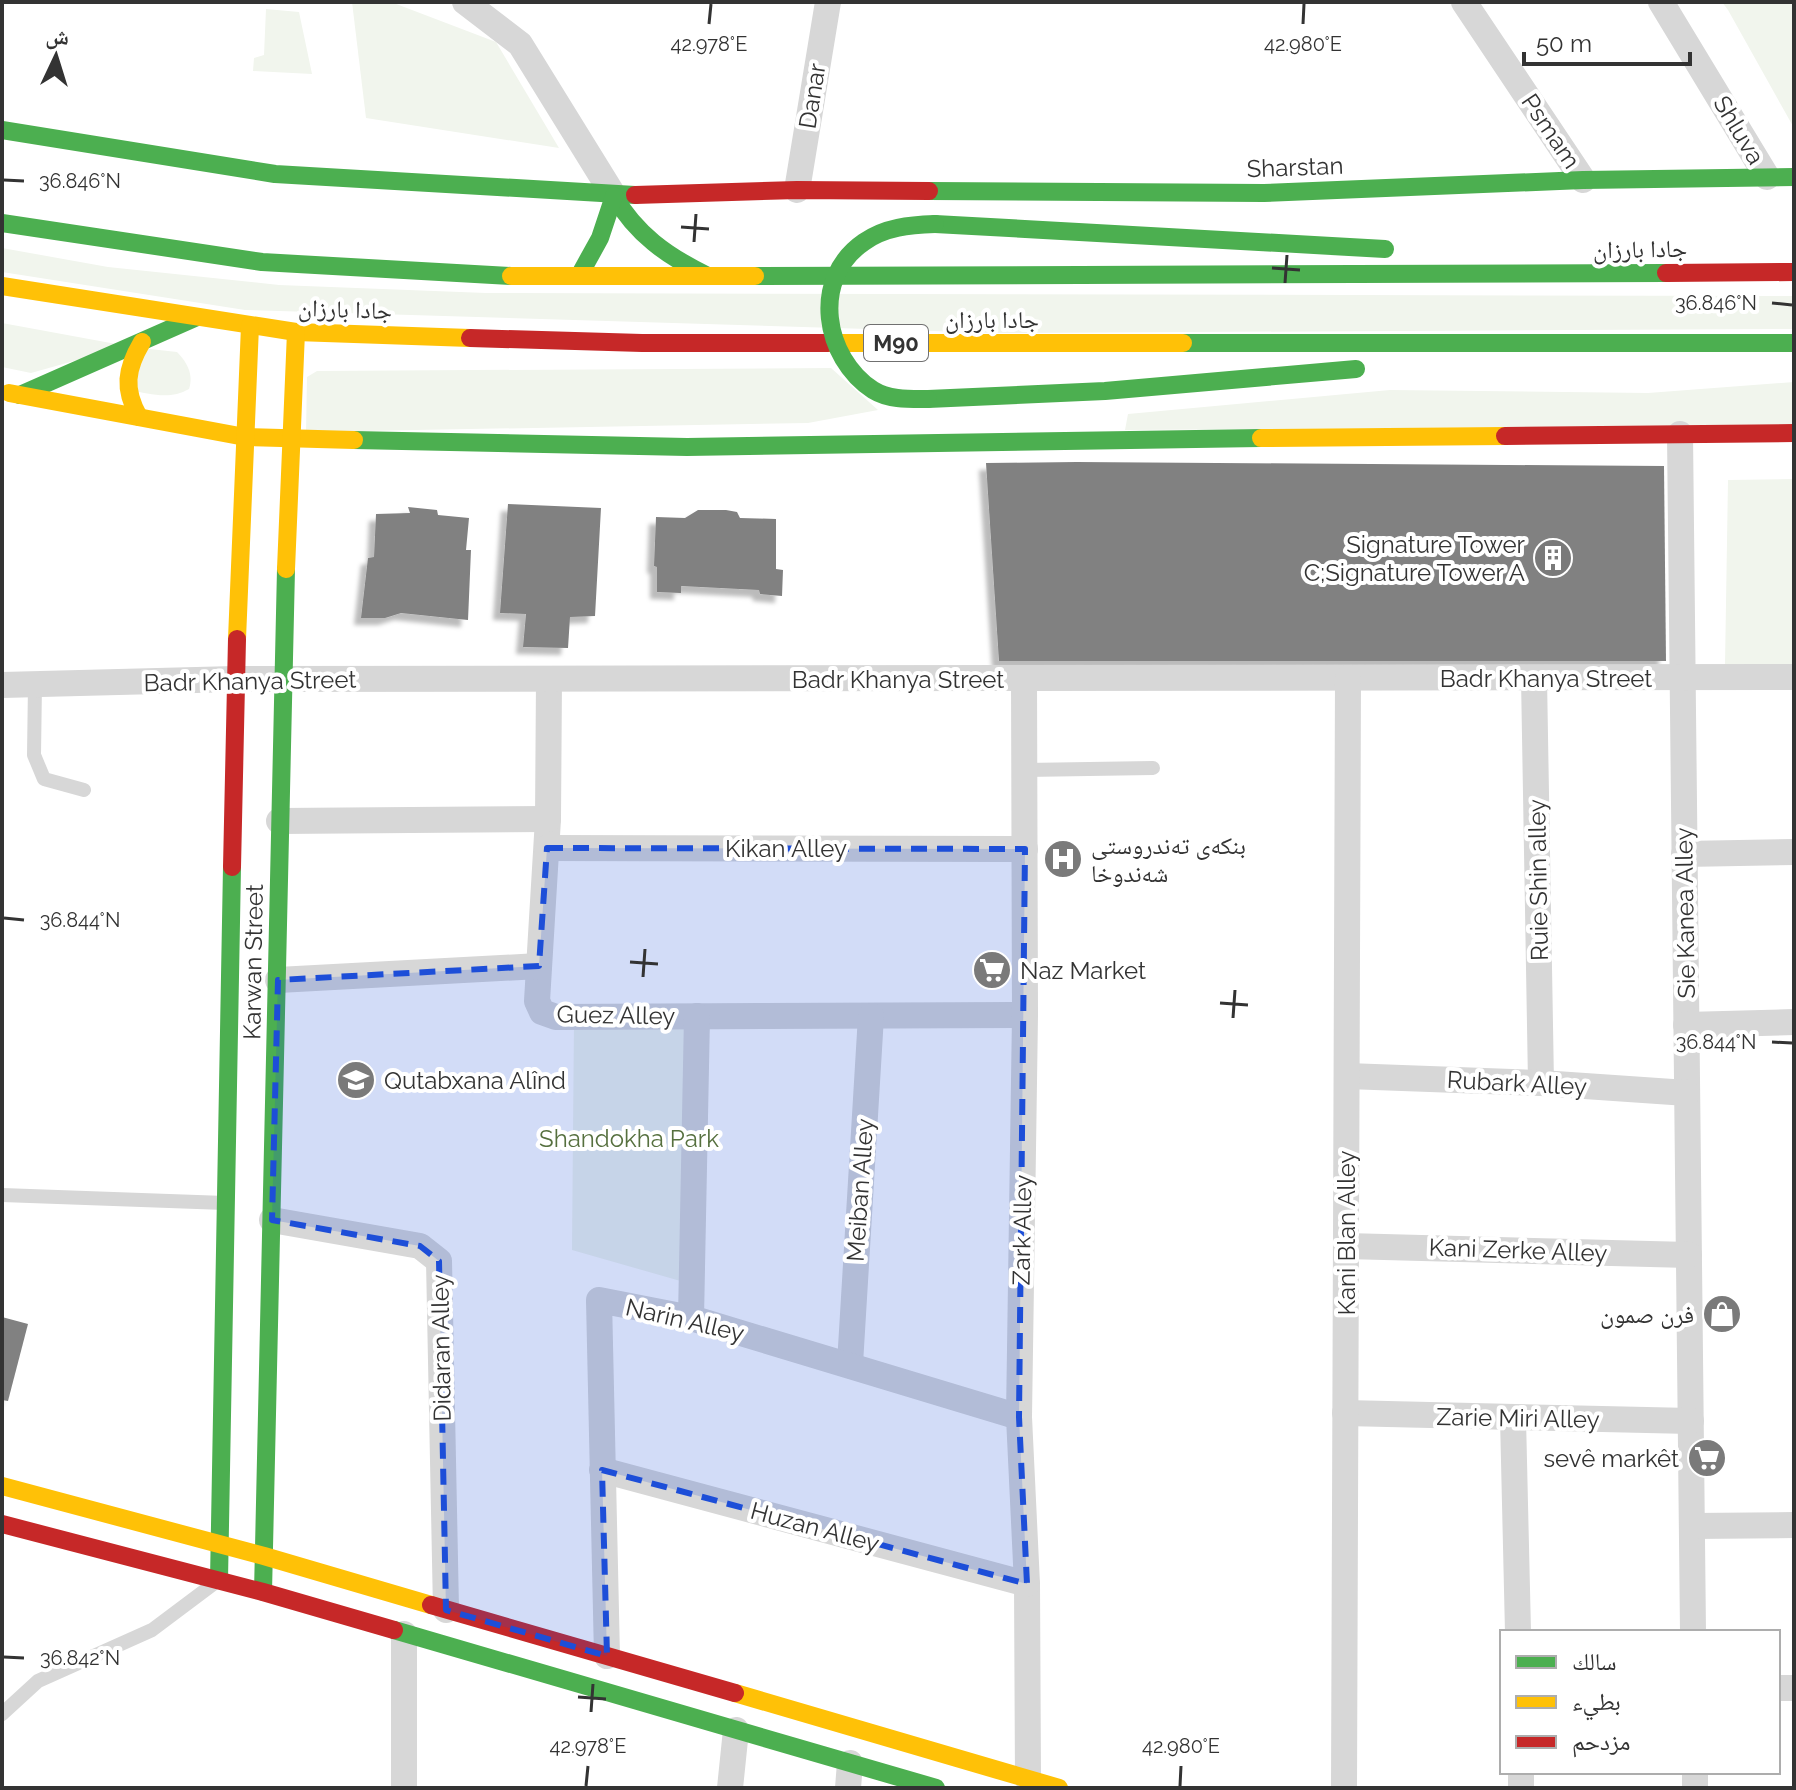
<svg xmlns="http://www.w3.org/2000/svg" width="1796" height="1790" viewBox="0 0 1796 1790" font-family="Raleway,'Noto Naskh Arabic',sans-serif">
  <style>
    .green { fill: #f1f5ed }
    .building { fill: #818181; filter: url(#shadow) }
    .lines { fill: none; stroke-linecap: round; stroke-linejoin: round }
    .lane { stroke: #d7d7d7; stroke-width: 14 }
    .street { stroke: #d7d7d7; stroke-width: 26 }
    .fast { stroke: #4caf50; stroke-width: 18 }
    .slow { stroke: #ffc107; stroke-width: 18 }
    .jam { stroke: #c62828; stroke-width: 18 }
    .fast-bridge { stroke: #4caf50; stroke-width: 18 }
    .marked { fill: #1d4ed8; fill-opacity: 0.2; stroke: #1d4ed8; stroke-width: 6; stroke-dasharray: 16 10; stroke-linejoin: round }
    .ticks { fill: none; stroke: #333; stroke-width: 3 }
    .labels { text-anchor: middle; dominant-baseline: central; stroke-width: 8; stroke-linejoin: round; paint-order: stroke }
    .shield { fill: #fff; stroke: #707070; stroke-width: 2 }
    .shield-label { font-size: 22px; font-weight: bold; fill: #333 }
    .street-label { font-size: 24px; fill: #333; stroke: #fff }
    .poi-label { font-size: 24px; fill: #333; stroke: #fff; text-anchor: end }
    .park-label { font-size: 24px; fill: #56703f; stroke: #fff }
    .ticks-label { font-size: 20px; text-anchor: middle; fill: #333; stroke: #fff; stroke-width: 8; stroke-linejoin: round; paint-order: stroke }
  </style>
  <defs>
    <filter id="shadow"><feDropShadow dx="-7" dy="7" stdDeviation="2" flood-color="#0004"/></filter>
  </defs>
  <rect width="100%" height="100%" fill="#fff"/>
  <g class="green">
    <polygon points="352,2 391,2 496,42 559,148 366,118"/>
    <polygon points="1722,2 1794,2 1794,128 1728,10"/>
    <polygon points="266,9 299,12 312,74 253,71 254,58 264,55"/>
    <polygon points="2,248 108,267 279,285 486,293 1794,296 1794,329 998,333 245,310 2,272"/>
    <polygon points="2,323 127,346 31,373 2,367"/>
    <path d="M141 348 177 352C187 362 194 375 189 389 170 400 151 394 129 390Z"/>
    <polygon points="831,368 878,410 808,423 306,432 307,377 317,371"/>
    <polygon points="1794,382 1794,425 1125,430 1128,414 1390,390 1648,393"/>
    <polygon points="1794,479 1794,666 1725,665 1728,480"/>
    <polygon points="574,1021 686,1026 684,1282 572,1250"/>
  </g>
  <g class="building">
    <polygon points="1077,462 1664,466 1666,661 999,661 986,463"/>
    <polygon points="508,504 601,508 595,616 570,617 568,648 523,647 526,614 500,613"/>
    <polygon points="408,507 437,510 438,515 469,518 466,550 471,550 468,620 401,613 385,618 361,618 368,558 374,557 376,514 410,513"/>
    <polygon points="698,510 726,510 737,512 740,518 776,519 776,569 783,570 782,596 760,594 759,590 681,586 681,593 657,592 657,567 654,566 656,517 685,518"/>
    <polygon points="2,1317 28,1324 8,1401 2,1400"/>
  </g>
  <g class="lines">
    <g class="lane">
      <polyline points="35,684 34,755 44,779 84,790"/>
      <polyline points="1025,770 1153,768"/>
      <polyline points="2,1195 225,1203"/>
      <polyline points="2,1714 38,1681 152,1630 212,1585"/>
    </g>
    <g class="street">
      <polyline points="465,2 520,44 614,196"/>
      <polyline points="1464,2 1583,180"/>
      <polyline points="1661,2 1767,177"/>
      <polyline points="797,190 828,2"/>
      <polyline points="1680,434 1693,1632"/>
      <polyline points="1534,678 1541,1083"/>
      <polyline points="549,679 548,819 537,1001 542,1012 556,1017 1025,1015"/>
      <polyline points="1024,679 1025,1015 1019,1417 1027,1584 1028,1780"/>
      <polyline points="2,685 235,679 1794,677"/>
      <polyline points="279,821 548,819"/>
      <polyline points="547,848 1025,849"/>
      <polyline points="1684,854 1794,852"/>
      <polyline points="278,980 539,966"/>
      <polyline points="1686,1025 1794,1022"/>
      <polyline points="1347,1076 1541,1083 1687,1093"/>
      <polyline points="272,1220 420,1246 439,1261 446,1610"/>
      <polyline points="1346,1246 1689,1255"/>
      <polyline points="691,1318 697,1016"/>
      <polyline points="850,1364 871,1016"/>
      <polyline points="1345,1413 1691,1421"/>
      <polyline points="1513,1418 1518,1632"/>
      <polyline points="602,1470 1027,1584"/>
      <polyline points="1692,1526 1794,1525"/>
      <polyline points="404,1634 404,1788"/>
      <polyline points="607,1656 599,1300 691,1318 1019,1417"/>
      <polyline points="1778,1688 1794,1688"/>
      <polyline points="1521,1772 1521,1788"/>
      <polyline points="1695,1772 1695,1788"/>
      <polyline points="730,1788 736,1730"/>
      <polyline points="848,1788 850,1763"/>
      <polyline points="1344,1788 1348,678"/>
    </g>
    <g class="fast">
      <polyline points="2,130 275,174 635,195"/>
      <polyline points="929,191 1264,193 1583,180 1794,177"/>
      <path d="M614 196C636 234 667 256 706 275"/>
      <polyline points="2,223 262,262 511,276"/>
      <polyline points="935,224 1385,249"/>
      <polyline points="579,276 600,238 614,196"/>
      <polyline points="755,276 1666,273"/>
      <polyline points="1183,343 1794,343"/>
      <polyline points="20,395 197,317"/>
      <polyline points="928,399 1105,391 1356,369"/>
      <polyline points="354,440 687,447 1261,438"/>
      <polyline points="219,1580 232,867"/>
      <polyline points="263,1592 286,569"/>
      <polyline points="394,1630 936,1788"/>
    </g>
    <g class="slow">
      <polyline points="511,276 755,276"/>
      <polyline points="2,286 296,332 470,338"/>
      <polyline points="828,343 1183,343"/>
      <polyline points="9,393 245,437 354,440"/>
      <path d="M139 417C123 389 126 369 142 342"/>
      <polyline points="1261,438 1505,436"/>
      <polyline points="286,569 296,332"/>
      <polyline points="237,639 250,326"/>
      <polyline points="2,1486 264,1556 431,1605"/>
      <polyline points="735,1693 1059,1788"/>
    </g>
    <g class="jam">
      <polyline points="635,195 797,190 929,191"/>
      <polyline points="1666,273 1794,272"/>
      <polyline points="470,338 642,343 828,343"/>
      <polyline points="1505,436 1794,433"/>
      <polyline points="232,867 237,639"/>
      <polyline points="2,1524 263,1592 394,1630"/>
      <polyline points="431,1605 735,1693"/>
    </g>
    <path class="fast-bridge" d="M928 399C910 399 889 400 873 390 824 358 810 279 864 242 885 227 910 225 935 224"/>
  </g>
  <path class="marked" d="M547 848 1025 849 1019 1417 1027 1584 602 1470 607 1656 446 1610 439 1261 420 1246 272 1220 278 980 539 966Z"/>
  <path class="ticks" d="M709 24 711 4M1303 24 1304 4M4 180 24 181M681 227 709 229M694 242 696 214M1272 268 1300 270M1285 283 1287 255M1772 303 1792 305M4 918 24 920M630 962 658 964M643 977 645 949M1220 1003 1248 1005M1233 1018 1235 990M1772 1042 1792 1043M4 1657 24 1658M578 1697 606 1699M591 1712 593 1684M586 1786 588 1766M1180 1786 1181 1766"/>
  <defs>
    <g id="building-disc" transform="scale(2)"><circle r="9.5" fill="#7a7a7a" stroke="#fff"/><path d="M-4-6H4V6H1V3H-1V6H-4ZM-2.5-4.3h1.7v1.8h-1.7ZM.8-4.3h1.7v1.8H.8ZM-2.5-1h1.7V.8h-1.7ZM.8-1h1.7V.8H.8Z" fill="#fff"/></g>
    <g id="hospital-disc" transform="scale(2)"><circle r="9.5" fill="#7a7a7a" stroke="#fff"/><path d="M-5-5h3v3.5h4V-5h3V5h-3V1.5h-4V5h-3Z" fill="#fff"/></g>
    <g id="supermarket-disc" transform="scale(2)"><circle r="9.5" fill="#7a7a7a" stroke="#fff"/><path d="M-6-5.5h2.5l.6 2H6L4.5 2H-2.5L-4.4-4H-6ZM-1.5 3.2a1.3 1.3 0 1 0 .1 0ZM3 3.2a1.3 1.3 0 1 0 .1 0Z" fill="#fff"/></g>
    <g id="school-disc" transform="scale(2)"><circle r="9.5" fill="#7a7a7a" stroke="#fff"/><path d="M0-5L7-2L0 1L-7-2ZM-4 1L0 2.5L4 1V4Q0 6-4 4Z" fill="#fff"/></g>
    <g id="shop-disc" transform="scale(2)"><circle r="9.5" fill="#7a7a7a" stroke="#fff"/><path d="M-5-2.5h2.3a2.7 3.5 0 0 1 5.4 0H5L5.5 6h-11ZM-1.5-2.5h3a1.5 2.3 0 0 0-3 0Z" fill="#fff"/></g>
  </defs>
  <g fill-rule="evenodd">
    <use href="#building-disc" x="1553" y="558"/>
    <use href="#hospital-disc" x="1063" y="859"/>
    <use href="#supermarket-disc" x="992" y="970"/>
    <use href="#school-disc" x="356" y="1080"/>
    <use href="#shop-disc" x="1722" y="1314"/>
    <use href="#supermarket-disc" x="1707" y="1458"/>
  </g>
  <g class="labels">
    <rect class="shield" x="864" y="325" width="64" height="36" rx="6"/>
    <g class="shield-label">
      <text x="896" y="343">M90</text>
    </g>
    <g class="street-label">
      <text transform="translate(812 96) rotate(-81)">Danar</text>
      <text transform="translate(1739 130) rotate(59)">Shluva</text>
      <text transform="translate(1551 131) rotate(56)">Psmam</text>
      <text transform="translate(1295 167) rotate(-2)">Sharstan</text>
      <text transform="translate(1640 249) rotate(-1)">جادا بارزان</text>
      <text transform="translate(345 309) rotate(2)">جادا بارزان</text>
      <text x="992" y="319">جادا بارزان</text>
      <text x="1546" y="678">Badr Khanya Street</text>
      <text x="898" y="679">Badr Khanya Street</text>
      <text transform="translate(250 681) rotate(-1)">Badr Khanya Street</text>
      <text x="786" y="848">Kikan Alley</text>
      <text transform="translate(1538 880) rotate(-91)">Ruie Shin alley</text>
      <text transform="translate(1685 913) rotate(-91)">Sie Kanea Alley</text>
      <text transform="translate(253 962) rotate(-89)">Karwan Street</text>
      <text transform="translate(616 1015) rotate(1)">Guez Alley</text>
      <text transform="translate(1517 1083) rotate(3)">Rubark Alley</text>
      <text transform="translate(860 1190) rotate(-86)">Meiban Alley</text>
      <text transform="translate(1022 1230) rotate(-89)">Zark Alley</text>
      <text transform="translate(1346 1233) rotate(-90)">Kani Blan Alley</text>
      <text transform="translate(1518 1250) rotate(2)">Kani Zerke Alley</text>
      <text transform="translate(685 1320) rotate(13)">Narin Alley</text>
      <text transform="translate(441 1348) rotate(-91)">Didaran Alley</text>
      <text transform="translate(1518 1418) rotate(1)">Zarie Miri Alley</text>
      <text transform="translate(815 1527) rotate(15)">Huzan Alley</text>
    </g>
    <g class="poi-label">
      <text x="1525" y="544">Signature Tower<tspan x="1525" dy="28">C;Signature Tower A</tspan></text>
      <text x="1091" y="845" text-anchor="start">بنکەی تەندروستی<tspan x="1091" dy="28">شەندوخا</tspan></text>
      <text x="1020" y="970" text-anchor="start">Naz Market</text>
      <text x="384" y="1080" text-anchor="start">Qutabxana Alînd</text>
      <text x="1694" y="1314">فرن صمون</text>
      <text x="1679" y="1458">sevê markêt</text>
    </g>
    <g class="park-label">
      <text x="629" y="1138">Shandokha Park</text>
    </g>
  </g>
  <g class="ticks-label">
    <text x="709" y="51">42.978°E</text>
    <text x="1303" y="51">42.980°E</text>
    <text x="80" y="188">36.846°N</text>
    <text x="1716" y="310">36.846°N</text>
    <text x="80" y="927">36.844°N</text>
    <text x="1716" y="1049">36.844°N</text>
    <text x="80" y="1665">36.842°N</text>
    <text x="588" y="1753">42.978°E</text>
    <text x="1181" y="1753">42.980°E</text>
  </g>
  <rect width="1796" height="1790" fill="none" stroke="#333333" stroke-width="8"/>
  <rect x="1500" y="1630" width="280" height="144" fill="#ffffff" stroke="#adadad" stroke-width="2"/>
  <rect x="1516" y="1656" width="40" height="12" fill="#4caf50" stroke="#adadad" stroke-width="2"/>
  <text x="1572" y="1670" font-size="24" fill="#333333">سالك</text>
  <rect x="1516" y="1696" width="40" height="12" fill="#ffc107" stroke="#adadad" stroke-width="2"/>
  <text x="1572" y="1710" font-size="24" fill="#333333">بطيء</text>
  <rect x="1516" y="1736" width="40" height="12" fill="#c62828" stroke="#adadad" stroke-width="2"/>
  <text x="1572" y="1750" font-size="24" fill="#333333">مزدحم</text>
  <g transform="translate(56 56) rotate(4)" stroke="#ffffff" stroke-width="6" paint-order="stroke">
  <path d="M0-6L14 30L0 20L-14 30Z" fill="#333333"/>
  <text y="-12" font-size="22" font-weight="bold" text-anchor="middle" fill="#333333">ش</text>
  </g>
  <path d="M1524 52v12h166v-12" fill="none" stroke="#333333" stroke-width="4"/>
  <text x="1536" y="52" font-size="24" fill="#333333" stroke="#ffffff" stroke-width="6" paint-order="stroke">50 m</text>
</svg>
